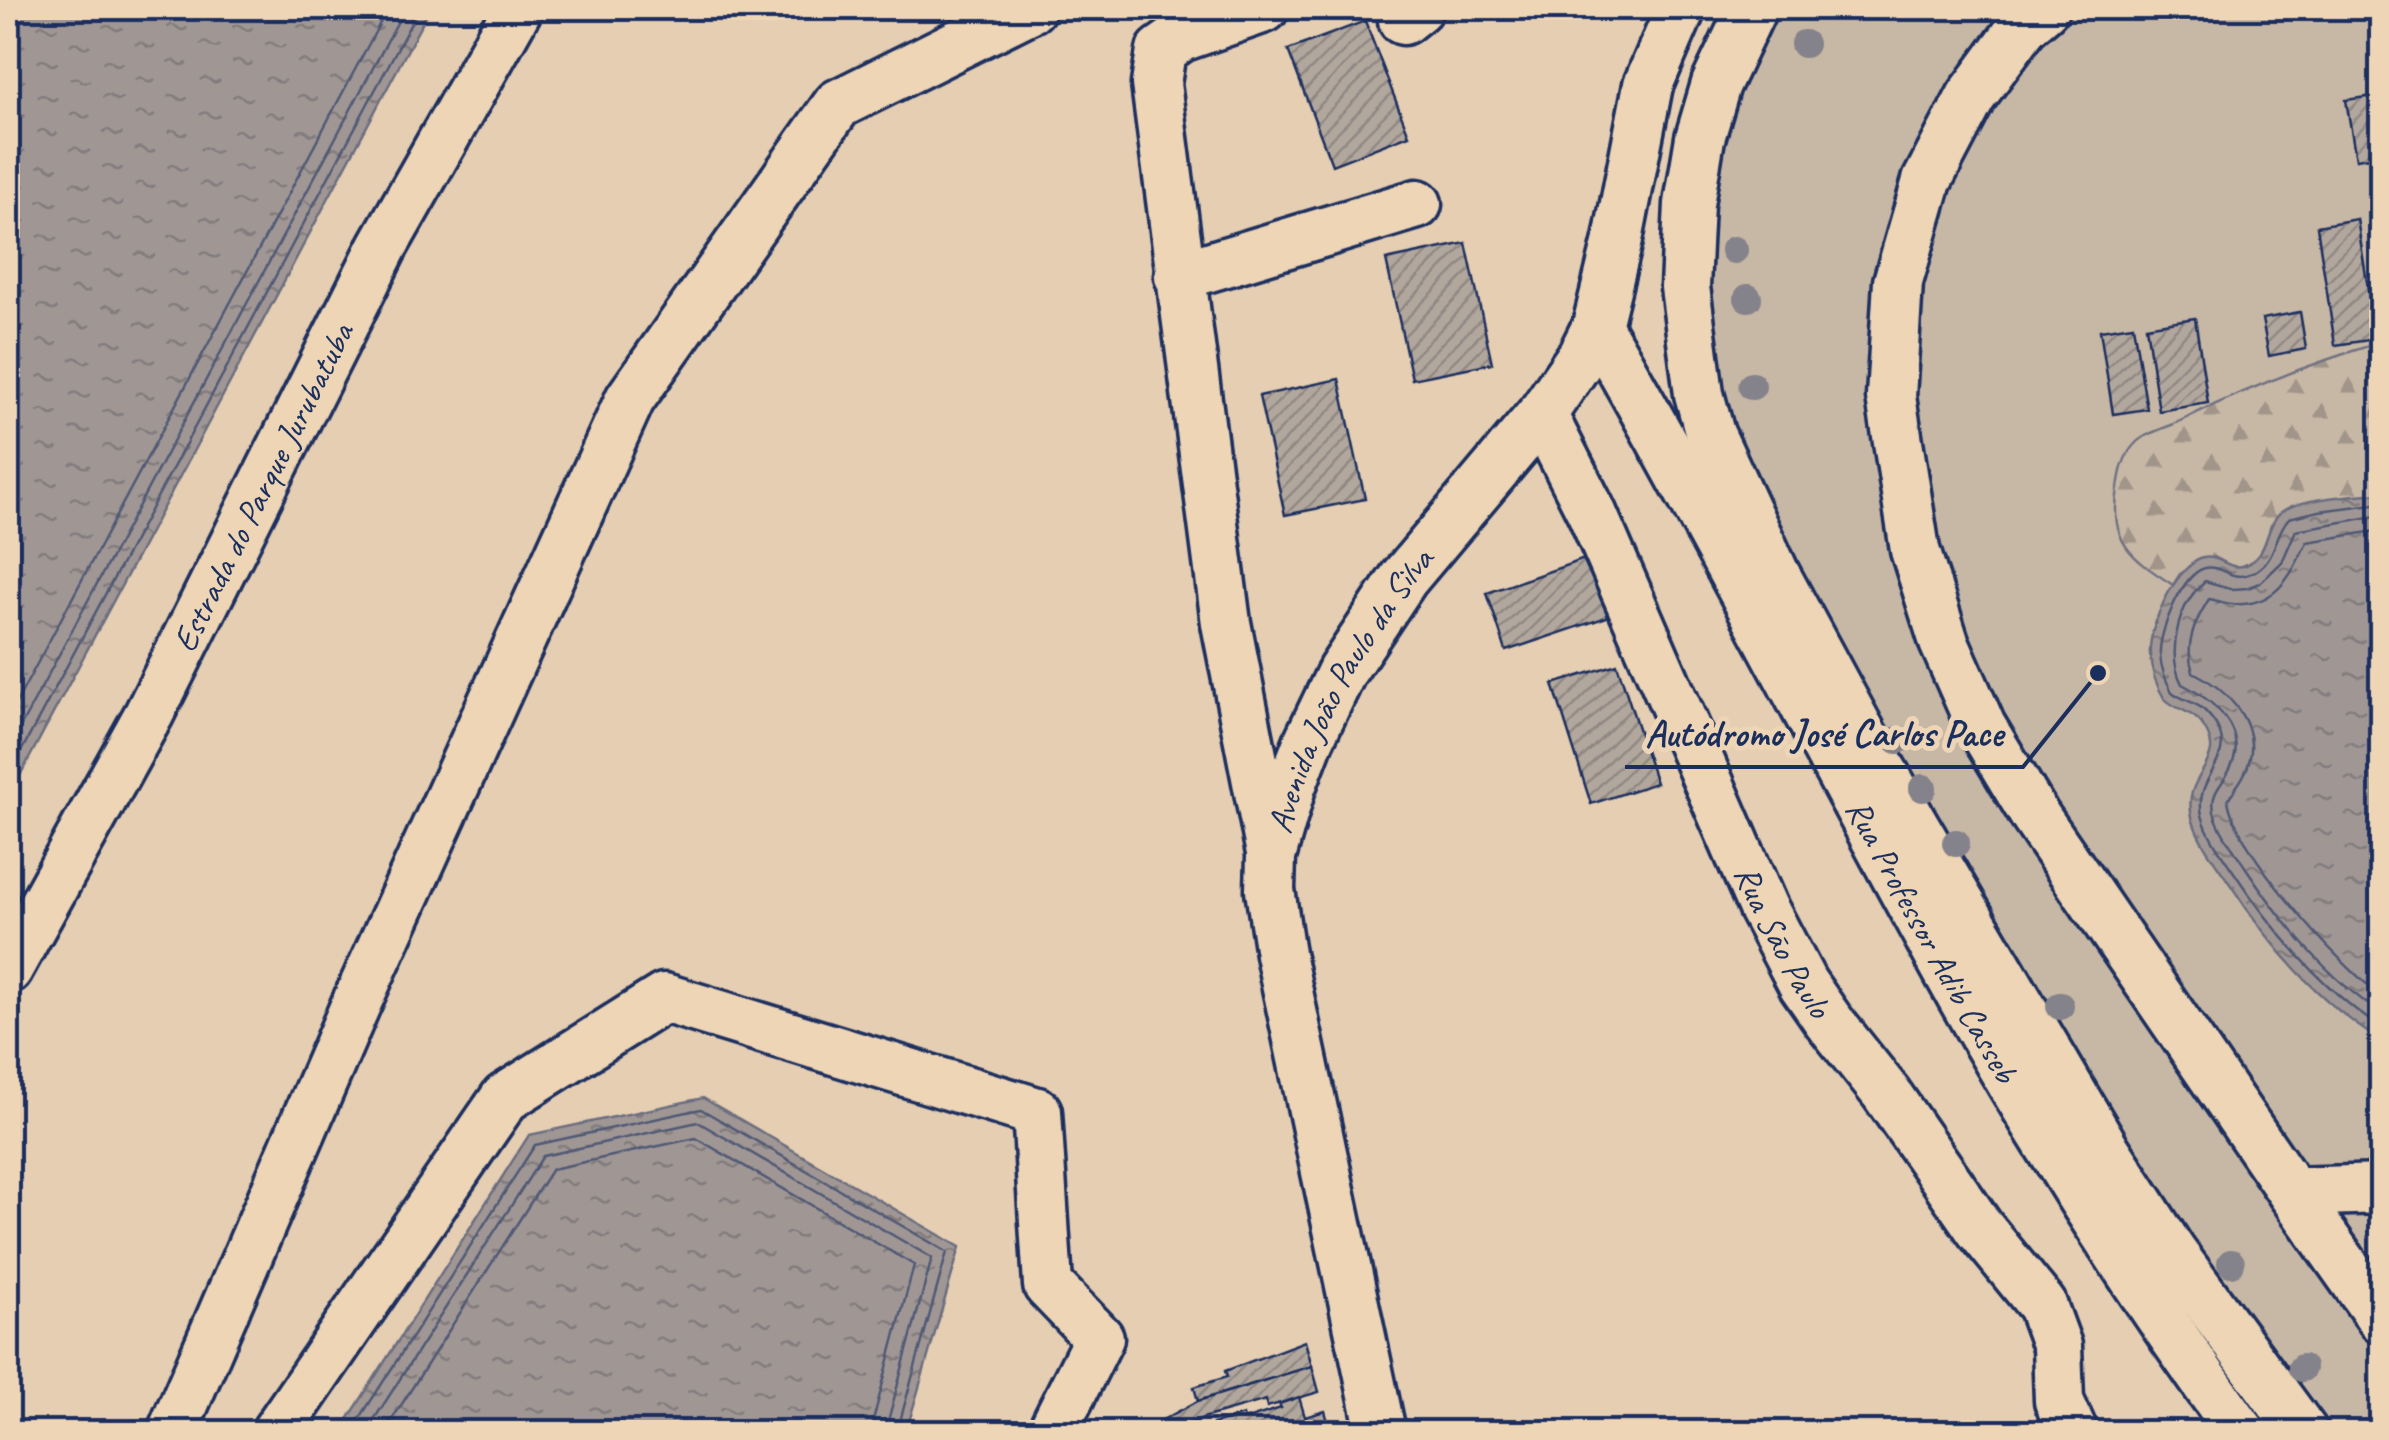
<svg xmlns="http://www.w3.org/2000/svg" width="2389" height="1440" viewBox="0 0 2389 1440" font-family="Caveat,sans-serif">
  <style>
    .green { fill: #c7b7a5; stroke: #717382; stroke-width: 2.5 }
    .forest { fill: url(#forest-firs); stroke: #717382; stroke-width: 2.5 }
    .water { fill: url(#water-ripples); stroke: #6b6d7f; stroke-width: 2.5 }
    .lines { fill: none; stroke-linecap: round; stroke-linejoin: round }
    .shore { stroke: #505974; stroke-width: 2.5 }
    .building { fill: url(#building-hatch); stroke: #1b2f5e; stroke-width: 2.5 }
    .minor-casing { stroke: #1b2f5e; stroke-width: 55 }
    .minor { stroke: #edd5b5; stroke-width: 48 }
    .tree { fill: #84828a }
    .labels { text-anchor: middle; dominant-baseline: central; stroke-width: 10; stroke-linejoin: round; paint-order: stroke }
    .street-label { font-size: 35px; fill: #1b2f5e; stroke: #edd5b5 }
    .leader { fill: none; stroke: #1b2f5e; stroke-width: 4 }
    .callout-dot { fill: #1b2f5e; stroke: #edd5b5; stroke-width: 4 }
    .callout-label { font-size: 38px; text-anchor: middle; font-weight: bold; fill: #1b2f5e; stroke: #edd5b5; stroke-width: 10; stroke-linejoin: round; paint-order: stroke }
  </style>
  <defs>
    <pattern id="forest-firs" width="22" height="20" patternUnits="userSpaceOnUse" patternTransform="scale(2.5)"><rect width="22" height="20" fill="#c7b7a5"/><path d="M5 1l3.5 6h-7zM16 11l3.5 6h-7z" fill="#a1958a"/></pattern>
    <pattern id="water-ripples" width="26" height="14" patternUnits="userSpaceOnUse" patternTransform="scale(2.5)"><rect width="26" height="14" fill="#a09795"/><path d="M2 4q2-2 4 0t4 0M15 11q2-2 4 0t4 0" fill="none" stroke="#827c7d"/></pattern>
    <pattern id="building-hatch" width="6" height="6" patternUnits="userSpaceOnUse" patternTransform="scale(2.5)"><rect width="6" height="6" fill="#b2a79d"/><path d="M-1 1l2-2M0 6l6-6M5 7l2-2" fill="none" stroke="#908883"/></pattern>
  </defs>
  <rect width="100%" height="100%" fill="#e5ceb2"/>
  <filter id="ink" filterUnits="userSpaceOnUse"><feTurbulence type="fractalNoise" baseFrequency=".01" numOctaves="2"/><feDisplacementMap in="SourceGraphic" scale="20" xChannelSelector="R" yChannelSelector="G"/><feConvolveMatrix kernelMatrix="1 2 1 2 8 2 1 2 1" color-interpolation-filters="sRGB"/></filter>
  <g filter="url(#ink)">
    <polygon class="green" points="1726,8 2381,8 2381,1432 2277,1432 1698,450 1695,81"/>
    <path class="forest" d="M2381 342V493L2317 501 2271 525C2265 546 2259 566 2233 567L2214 557 2180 574 2173 585C2130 557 2109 542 2118 488 2120 473 2123 457 2134 445 2142 435 2162 429 2174 424 2241 390 2310 364 2381 342Z"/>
    <g class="water">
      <polygon points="8,8 430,8 8,798"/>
      <path d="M2381 493H2382L2381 1041C2318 1002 2268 943 2228 881 2215 862 2200 843 2193 821 2178 772 2233 765 2201 723 2191 710 2175 710 2164 698 2156 685 2151 669 2150 654 2148 627 2175 566 2203 558 2219 554 2230 572 2246 565 2269 555 2264 531 2278 515 2292 498 2359 495 2381 493Z"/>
      <polygon points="703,1098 960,1247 906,1432 340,1432 529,1135"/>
    </g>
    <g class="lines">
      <g class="shore">
        <path d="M2382 503 2319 511 2289 518C2274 534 2277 557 2257 570 2231 586 2224 564 2205 568 2182 573 2158 634 2160 655 2161 668 2166 681 2172 692 2182 700 2196 702 2205 711 2249 756 2192 772 2202 815 2207 834 2220 852 2231 868 2272 930 2320 987 2382 1029"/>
        <path d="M2382 515 2296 530 2282 562 2261 582 2248 588 2233 589 2205 581C2178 604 2166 653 2182 684 2211 699 2249 728 2231 767 2223 786 2208 792 2215 815 2221 834 2235 851 2246 868 2283 923 2326 977 2382 1014"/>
        <path d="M2382 530 2307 542C2291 575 2277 607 2232 604 2224 604 2216 600 2209 599 2194 623 2184 646 2193 672 2223 687 2258 719 2250 758 2247 774 2237 786 2228 799 2233 848 2340 967 2382 996"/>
        <polyline points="8,718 388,8"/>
        <polyline points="8,750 405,8"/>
        <polyline points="8,776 419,8"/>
        <polyline points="351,1432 535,1145 701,1109 947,1252 897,1432"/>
        <polyline points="366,1432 543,1156 698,1122 932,1258 885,1432"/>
        <polyline points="384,1432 552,1169 696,1138 914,1265 870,1432"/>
      </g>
    </g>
    <g class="building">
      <polygon points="1365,21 1409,135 1332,165 1288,50"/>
      <polygon points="2380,95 2382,155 2356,159 2346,100"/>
      <polygon points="2357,219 2376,339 2335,345 2317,226"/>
      <polygon points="1466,243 1492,363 1412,379 1386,260"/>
      <polygon points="2300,312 2306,349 2269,356 2262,319"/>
      <polygon points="2195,318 2208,403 2159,411 2146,326"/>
      <polygon points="2133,325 2147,409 2113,414 2100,330"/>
      <polygon points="1339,379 1365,499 1285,515 1259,396"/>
      <polygon points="1593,556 1613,615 1506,651 1487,593"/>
      <polygon points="1617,664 1656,783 1591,804 1553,684"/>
      <polygon points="1305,1341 1312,1366 1198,1401 1194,1387 1227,1377 1225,1371"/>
      <polygon points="1312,1366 1319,1392 1267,1407 1266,1400 1203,1418 1180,1427 1182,1432 1140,1432 1198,1401"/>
      <polygon points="1299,1397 1305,1417 1325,1411 1331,1432 1215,1432 1213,1424 1243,1415 1244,1420 1281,1408 1279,1404"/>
    </g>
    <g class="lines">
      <g class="minor-casing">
        <g id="minor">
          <polyline points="1264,8 1181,37 1161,51 1156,84 1226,623 1270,848"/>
          <polyline points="1752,8 1716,84 1700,138 1689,204 1685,287 1699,394 1710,434 1775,574 1873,755 2106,1151 2172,1253 2303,1432"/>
          <polyline points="2044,8 2024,25 1971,97 1927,181 1898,282 1891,397 1915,550 1944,642 1981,726 2035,816 2292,1192 2382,1189"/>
          <polyline points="1403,20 1418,8"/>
          <polyline points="1179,276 1417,204"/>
          <path id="s1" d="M1597 326C1720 541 1832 762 1952 979 2039 1136 2136 1287 2241 1432"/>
          <path id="s2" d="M1542 414 1592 513 1763 908 1803 984 1828 1020 1886 1093 1980 1229 2042 1305 2057 1346 2059 1401 2073 1432"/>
          <path id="s3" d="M8 969 149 714 383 246 518 8"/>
          <polyline points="2292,1192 2382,1319"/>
          <polyline points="172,1432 356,1004 630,399 838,104 1031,8"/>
          <polyline points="276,1432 505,1098 664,998 1037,1112 1048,1285 1099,1338 1052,1432"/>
          <path id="s4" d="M1381 1432 1280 954 1270 890 1271 857 1291 787 1309 740 1342 671 1404 578 1542 414 1582 356 1597 326 1618 240 1648 85 1681 8"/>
        </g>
      </g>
      <use href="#minor" class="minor"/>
    </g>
    <g class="tree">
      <circle cx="1804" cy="44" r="14"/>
      <circle cx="1734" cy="250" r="14"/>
      <circle cx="1748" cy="298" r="14"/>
      <circle cx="1752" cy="386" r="14"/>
      <circle cx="1898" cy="740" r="14"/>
      <circle cx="1923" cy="788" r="14"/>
      <circle cx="1956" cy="843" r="14"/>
      <circle cx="2060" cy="1006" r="14"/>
      <circle cx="2231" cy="1263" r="14"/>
      <circle cx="2302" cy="1368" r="14"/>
    </g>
  </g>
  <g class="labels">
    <g class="street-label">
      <text stroke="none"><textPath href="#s3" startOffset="545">Estrada do Parque Jurubatuba</textPath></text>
      <text stroke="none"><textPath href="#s4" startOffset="772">Avenida João Paulo da Silva</textPath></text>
      <text stroke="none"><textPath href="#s2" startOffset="580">Rua Sāo Paulo</textPath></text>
      <text stroke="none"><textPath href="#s1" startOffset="700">Rua Professor Adib Casseb</textPath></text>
    </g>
  </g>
  <path class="leader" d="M2098 673L2023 767H1625"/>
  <circle class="callout-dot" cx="2098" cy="673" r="10"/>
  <g class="callout-label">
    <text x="1824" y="746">Autódromo José Carlos Pace</text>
  </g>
  <rect width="2389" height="1440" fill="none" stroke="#edd5b5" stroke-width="40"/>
  <rect x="20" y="20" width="2349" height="1400" fill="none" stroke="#1b2f5e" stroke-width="4" filter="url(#ink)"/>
</svg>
